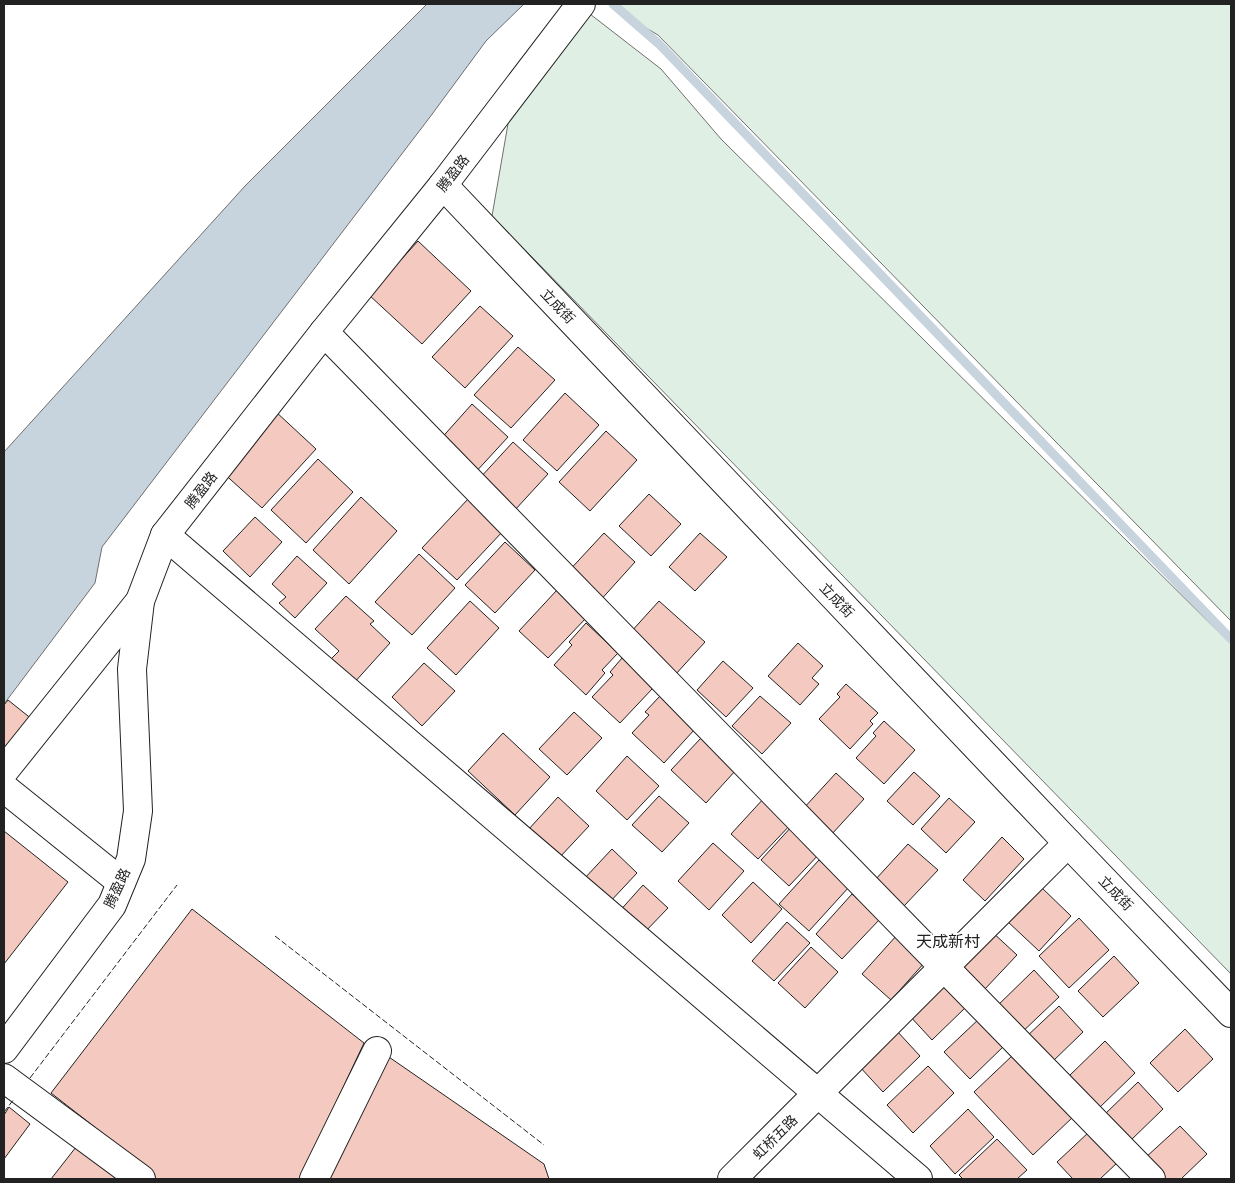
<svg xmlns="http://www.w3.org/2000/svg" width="1235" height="1183" viewBox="0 0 1235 1183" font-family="'Work Sans','Noto Sans SC',sans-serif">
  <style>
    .green { fill: #e0efe3; stroke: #6f6f6f }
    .water { fill: #c7d3dd; stroke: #6f6f6f }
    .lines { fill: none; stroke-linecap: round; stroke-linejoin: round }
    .stream { stroke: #c7d3dd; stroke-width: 9 }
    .building { fill: #f3c9c0; stroke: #222 }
    .minor-casing { stroke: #222; stroke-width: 30 }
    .minor { stroke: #fff; stroke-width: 28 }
    .fence { stroke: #222; stroke-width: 1; stroke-dasharray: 6 2.5; stroke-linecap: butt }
    .labels { text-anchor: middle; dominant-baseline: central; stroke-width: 4; stroke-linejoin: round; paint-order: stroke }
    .street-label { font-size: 14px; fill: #222; stroke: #fff }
    .quarter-label { font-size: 16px; fill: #222; stroke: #fff }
  </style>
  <rect width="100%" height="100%" fill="#fff"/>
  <g class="green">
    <polygon points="619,4 1231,4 1231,621 658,35 614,9"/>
    <polygon points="590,14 661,69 721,139 1231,644 1231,974 492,216 509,118"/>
  </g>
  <polygon class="water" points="427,4 524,4 486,41 430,117 102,547 95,583 4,704 4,452 245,186"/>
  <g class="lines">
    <polyline class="stream" points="613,4 659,44 1231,639"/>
  </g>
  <g class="building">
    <polygon points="418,241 471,291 422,344 369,295"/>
    <polygon points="480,306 513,336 465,388 432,357"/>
    <polygon points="518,347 555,380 511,428 474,395"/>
    <polygon points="565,393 599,425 557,471 523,440"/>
    <polygon points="472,404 508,437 473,475 438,442"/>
    <polygon points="275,411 316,449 262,508 220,470"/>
    <polygon points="606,431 637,460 590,511 559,482"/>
    <polygon points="513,442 548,474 514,511 479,479"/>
    <polygon points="318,459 353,492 306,543 271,510"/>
    <polygon points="649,494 681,524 651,556 619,526"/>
    <polygon points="361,497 397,531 349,584 313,550"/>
    <polygon points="469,498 504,530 457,580 422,548"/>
    <polygon points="255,517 282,542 250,577 223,551"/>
    <polygon points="604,533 635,562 598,603 566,574"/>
    <polygon points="700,533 727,557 695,591 669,567"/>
    <polygon points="505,542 535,570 495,613 465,585"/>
    <polygon points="419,554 455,588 412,635 375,602"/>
    <polygon points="297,556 327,583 295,618 279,603 286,597 272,584"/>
    <polygon points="557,590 587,617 548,658 519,631"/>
    <polygon points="346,596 374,621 370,624 390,643 353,684 328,662 339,651 315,629"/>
    <polygon points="470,601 499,628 456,675 427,648"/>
    <polygon points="659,601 705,642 675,675 630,633"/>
    <polygon points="586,623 618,653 602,670 605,673 586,695 554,665 572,645 569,642"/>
    <polygon points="798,643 823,666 812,678 819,684 800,705 768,676"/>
    <polygon points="622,658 653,688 620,723 592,697 613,675 610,672"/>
    <polygon points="723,661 753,688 726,717 697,690"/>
    <polygon points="424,663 455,691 422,726 392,697"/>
    <polygon points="846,684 878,713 870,721 873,724 850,749 819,719 840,697 837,694"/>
    <polygon points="660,696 695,729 664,763 632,733 649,715 645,712"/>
    <polygon points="760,696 791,723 762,754 732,726"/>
    <polygon points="8,700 33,720 4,757 4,705"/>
    <polygon points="574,712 602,738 567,775 539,749"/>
    <polygon points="884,721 915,750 884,784 856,758 876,736 873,733"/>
    <polygon points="503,733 550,777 515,815 468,771"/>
    <polygon points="701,738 736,770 706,803 671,770"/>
    <polygon points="627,756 659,786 627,820 596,791"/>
    <polygon points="914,772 940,796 913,825 887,801"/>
    <polygon points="836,773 864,799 831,835 803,809"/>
    <polygon points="659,796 689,823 662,852 632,825"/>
    <polygon points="558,797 589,826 559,858 528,830"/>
    <polygon points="765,797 793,822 758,859 731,834"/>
    <polygon points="949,798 975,822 946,853 921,829"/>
    <polygon points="793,825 822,851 789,886 761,860"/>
    <polygon points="4,831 68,882 4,964"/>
    <polygon points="1002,837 1024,859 985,901 963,880"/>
    <polygon points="713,843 744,871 709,910 678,881"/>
    <polygon points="908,844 938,870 904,906 875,880"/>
    <polygon points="612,849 637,873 608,904 583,880"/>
    <polygon points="819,860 849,887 809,931 779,904"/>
    <polygon points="753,882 782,909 751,943 722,915"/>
    <polygon points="643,885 668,908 641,936 617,914"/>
    <polygon points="1040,886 1071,916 1039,951 1007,921"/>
    <polygon points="852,894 880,919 842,959 816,934"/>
    <polygon points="192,909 364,1043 300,1179 151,1179 155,1174 51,1093"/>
    <polygon points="1079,918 1109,950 1069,988 1039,956"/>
    <polygon points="787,922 810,943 774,981 752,961"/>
    <polygon points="990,930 1017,955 984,990 958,965"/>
    <polygon points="897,935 925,962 891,1000 862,974"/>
    <polygon points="811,947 838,972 805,1008 778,983"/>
    <polygon points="1114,956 1139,983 1103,1017 1078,991"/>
    <polygon points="1034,970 1059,997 1018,1036 993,1010"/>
    <polygon points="942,982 966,1007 932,1040 908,1014"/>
    <polygon points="1059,1006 1083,1032 1050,1064 1025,1038"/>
    <polygon points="980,1018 1005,1045 970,1079 944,1052"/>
    <polygon points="1185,1029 1213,1059 1178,1092 1150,1063"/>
    <polygon points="896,1030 920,1056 883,1092 859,1066"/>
    <polygon points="1105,1041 1135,1073 1098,1109 1068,1077"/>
    <polygon points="386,1055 544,1164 549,1179 326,1179"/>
    <polygon points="1013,1055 1073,1117 1033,1155 974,1092"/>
    <polygon points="928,1066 954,1093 913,1133 887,1105"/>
    <polygon points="1138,1082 1163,1109 1129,1142 1104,1115"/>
    <polygon points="9,1107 30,1124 4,1159 4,1115"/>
    <polygon points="968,1109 994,1137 955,1174 930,1146"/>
    <polygon points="1180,1126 1207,1154 1181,1179 1165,1179 1145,1158"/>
    <polygon points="1089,1132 1118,1162 1100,1179 1073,1179 1057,1162"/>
    <polygon points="997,1139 1027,1170 1017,1179 963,1179 959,1175"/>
    <polygon points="76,1147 118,1179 51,1179"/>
  </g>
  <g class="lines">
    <g class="minor-casing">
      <g id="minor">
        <polyline points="443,185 1068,843 1231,1013"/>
        <polyline points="324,332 1151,1179"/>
        <polyline points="165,535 918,1179"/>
        <polyline points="4,771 140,601"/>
        <polyline points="4,788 121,882"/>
        <polyline points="4,1049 112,905 131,859 138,811 132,669 140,601 165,535 324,332 443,185 581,4"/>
        <polyline points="4,1078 141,1179"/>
        <polyline points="314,1179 377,1051"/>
        <polyline points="732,1179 1068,843"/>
      </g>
    </g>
    <use href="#minor" class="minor"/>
    <g class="fence">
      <polyline points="275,936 544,1145"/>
      <polyline points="30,1078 177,885"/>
      <polyline points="4,1112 14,1099"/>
    </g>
  </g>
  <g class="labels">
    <g class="street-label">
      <text transform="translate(453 173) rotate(-52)">腾盈路</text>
      <text transform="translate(558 306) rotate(46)">立成街</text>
      <text transform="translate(201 490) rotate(-52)">腾盈路</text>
      <text transform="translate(837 600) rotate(46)">立成街</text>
      <text transform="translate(117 888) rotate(-65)">腾盈路</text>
      <text transform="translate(1116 893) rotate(46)">立成街</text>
      <text transform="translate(775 1137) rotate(-45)">虹桥五路</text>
    </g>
    <g class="quarter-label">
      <text x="948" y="941">天成新村</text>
    </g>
  </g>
  <rect width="1235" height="1183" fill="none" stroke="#222222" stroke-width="10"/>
</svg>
